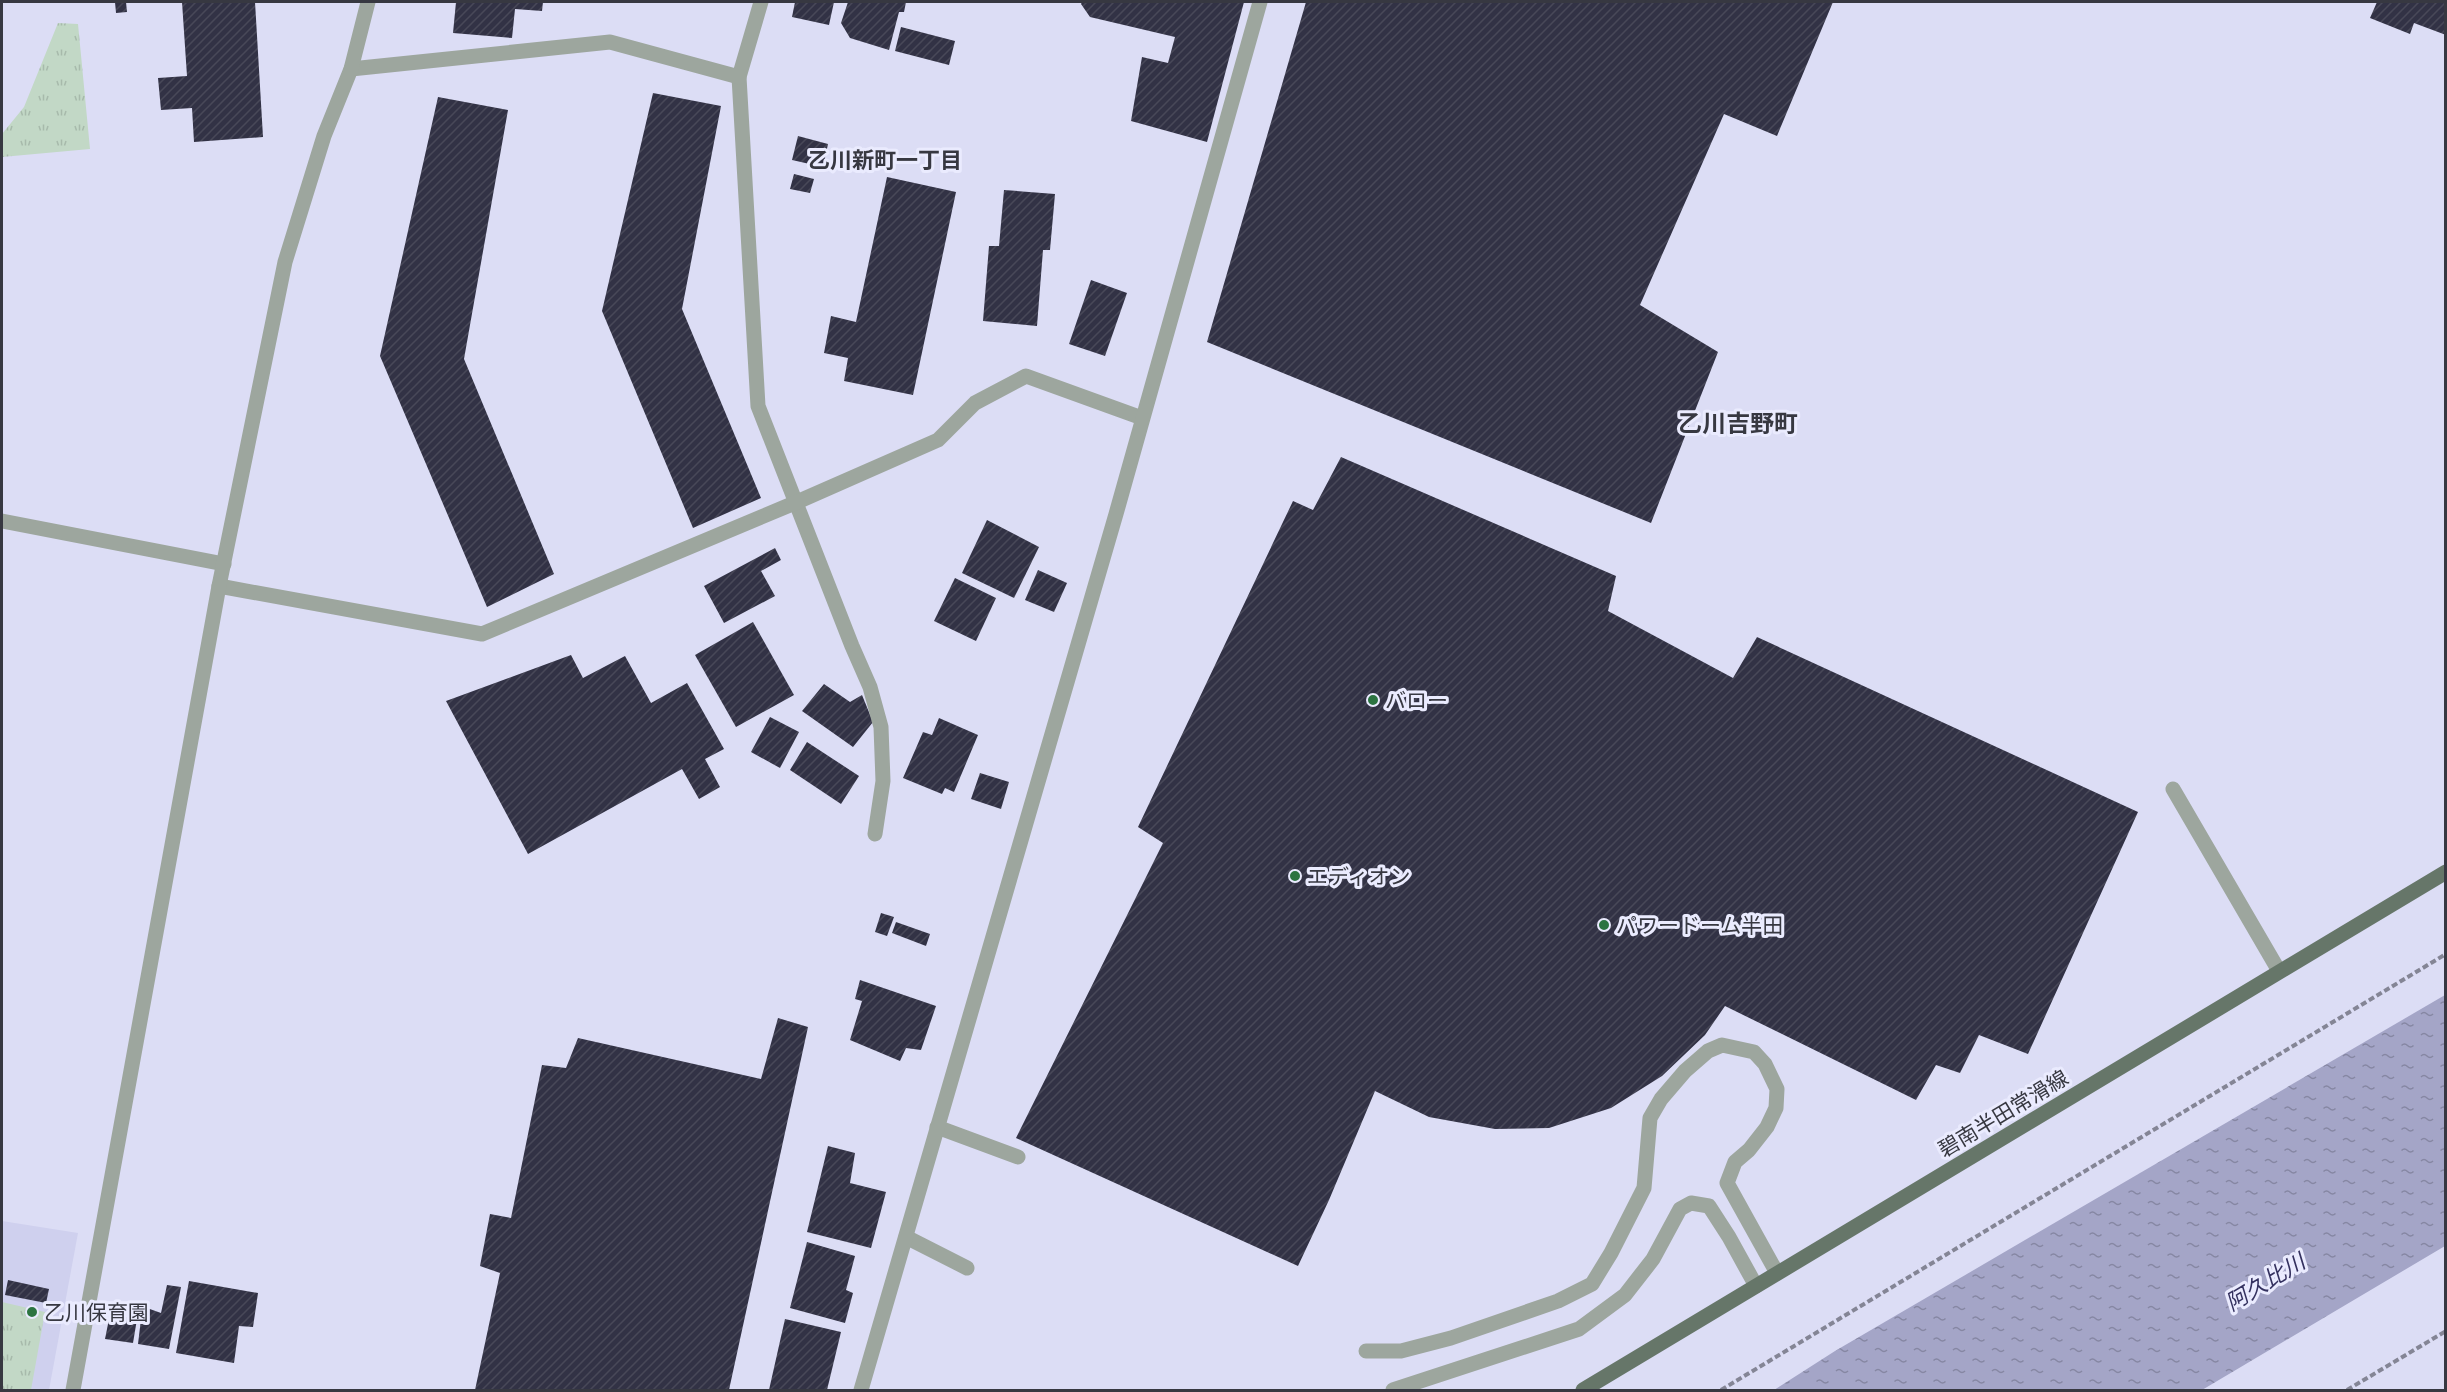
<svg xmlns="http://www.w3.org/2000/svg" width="2447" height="1392" viewBox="0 0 2447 1392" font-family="Mulish,'Noto Sans JP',sans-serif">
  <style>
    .built { fill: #cfd0ee }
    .grass { fill: url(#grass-tufts) }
    .water { fill: url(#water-ripples) }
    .building { fill: url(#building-hatch) }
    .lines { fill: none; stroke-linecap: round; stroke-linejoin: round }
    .path { stroke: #848595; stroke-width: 4; stroke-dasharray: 6 3; stroke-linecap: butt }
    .minor { stroke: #9da69e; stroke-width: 15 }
    .major { stroke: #667669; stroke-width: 15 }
    .poi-dot { fill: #2c7441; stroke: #eaebfe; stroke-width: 2 }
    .labels { text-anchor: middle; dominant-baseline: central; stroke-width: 6; stroke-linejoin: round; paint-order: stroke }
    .poi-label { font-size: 21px; fill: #373841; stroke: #eaebfe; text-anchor: start }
    .street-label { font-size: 21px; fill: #373841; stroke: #eaebfe }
    .neighbourhood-label { font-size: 22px; font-weight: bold; fill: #373841; stroke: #eaebfe }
    .water-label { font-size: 22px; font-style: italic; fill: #34315f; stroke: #eaebfe }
    .quarter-label { font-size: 24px; font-weight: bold; fill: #373841; stroke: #eaebfe }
  </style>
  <defs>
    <pattern id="grass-tufts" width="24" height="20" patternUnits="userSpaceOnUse" patternTransform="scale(1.5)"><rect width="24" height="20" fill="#c2d8c6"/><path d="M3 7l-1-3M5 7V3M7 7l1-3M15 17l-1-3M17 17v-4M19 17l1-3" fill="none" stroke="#a7baab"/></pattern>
    <pattern id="water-ripples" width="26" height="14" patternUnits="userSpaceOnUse" patternTransform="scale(1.5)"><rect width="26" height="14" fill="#a4a5c7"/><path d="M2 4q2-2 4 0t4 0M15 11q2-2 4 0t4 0" fill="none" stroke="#8687a3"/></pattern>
    <pattern id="building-hatch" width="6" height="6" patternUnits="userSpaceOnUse" patternTransform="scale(1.5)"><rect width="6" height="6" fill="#323245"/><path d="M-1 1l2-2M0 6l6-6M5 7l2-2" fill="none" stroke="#484858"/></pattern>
  </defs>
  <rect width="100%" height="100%" fill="#dcddf5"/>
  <polygon class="built" points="2,1221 78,1233 49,1390 2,1390"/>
  <g class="grass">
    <polygon points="58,23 78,24 90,149 2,157 2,134 24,107"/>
    <polygon points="2,1302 45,1312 31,1390 2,1390"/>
  </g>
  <polygon class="water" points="2445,995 2445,1246 2202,1390 1774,1390 1835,1351"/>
  <g class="building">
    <polygon points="115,2 126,2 127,12 116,13"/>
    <polygon points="182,2 255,2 263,137 194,142 192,108 161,110 158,78 187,76"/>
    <polygon points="456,2 543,2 542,11 515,9 512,38 453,33"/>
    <polygon points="795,2 834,2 829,25 792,17"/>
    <polygon points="848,2 906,2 904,12 899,12 889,50 850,38 841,23"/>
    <polygon points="1082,2 1244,2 1207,142 1131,121 1142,57 1168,63 1175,37 1090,17 1081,4"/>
    <polygon points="1306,2 1833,2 1777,136 1724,114 1640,305 1718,352 1651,523 1207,342"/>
    <polygon points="2377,2 2446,2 2446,35 2414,23 2410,34 2370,18"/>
    <polygon points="901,27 955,41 949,65 895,51"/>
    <polygon points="653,93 721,106 682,309 761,498 693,528 602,311"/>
    <polygon points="438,97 508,110 464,359 554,574 487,607 380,356"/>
    <polygon points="798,136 828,144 823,167 792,160"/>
    <polygon points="794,174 814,179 810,193 790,189"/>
    <polygon points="887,177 956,192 913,395 844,381 848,358 824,353 831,316 856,322"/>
    <polygon points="1004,190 1055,194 1050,250 1043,250 1037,326 983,321 989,246 999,246"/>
    <polygon points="1091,280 1127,293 1105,356 1069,344"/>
    <polygon points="1341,457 1616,576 1608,611 1733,678 1757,637 2138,812 2028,1054 1979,1035 1960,1073 1936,1065 1916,1100 1725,1006 1705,1035 1662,1076 1611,1108 1549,1128 1495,1129 1429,1117 1375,1091 1329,1200 1298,1266 1016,1138 1163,843 1138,827 1293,501 1313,510"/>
    <polygon points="987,520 1039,547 1014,598 962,573"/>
    <polygon points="775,548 781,560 761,571 775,596 724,623 704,586"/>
    <polygon points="1038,570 1067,583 1054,612 1025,600"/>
    <polygon points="955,578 996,598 976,641 934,621"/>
    <polygon points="753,622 794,695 736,727 695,655"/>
    <polygon points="571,655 583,678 625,656 651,703 687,683 724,749 705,759 720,787 699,799 682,769 528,854 446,701"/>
    <polygon points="824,684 850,702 862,695 873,722 853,747 802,711"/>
    <polygon points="770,717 799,732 780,768 751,752"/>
    <polygon points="939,718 978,735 954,792 945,788 942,794 903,778 923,732 932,735"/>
    <polygon points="807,742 859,776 841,804 790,770"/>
    <polygon points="980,773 1009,782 1001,809 971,799"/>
    <polygon points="881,913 894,917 887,936 875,932"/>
    <polygon points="896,922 930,934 926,946 892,933"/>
    <polygon points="860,980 936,1006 921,1050 906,1048 900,1061 850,1040 862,1001 855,999"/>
    <polygon points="778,1018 808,1027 729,1390 475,1390 500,1273 480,1266 490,1214 511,1218 542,1065 566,1068 578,1038 761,1079"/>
    <polygon points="828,1146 855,1153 850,1183 886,1192 871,1248 807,1232"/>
    <polygon points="807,1242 855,1256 846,1290 853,1293 845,1323 790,1308"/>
    <polygon points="8,1280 49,1289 46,1303 5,1295"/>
    <polygon points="189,1281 258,1293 253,1327 239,1326 234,1363 176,1353"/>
    <polygon points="167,1285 181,1287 169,1349 138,1344 141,1319 146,1320 147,1308 161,1313"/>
    <polygon points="110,1314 137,1319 133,1343 105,1339"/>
    <polygon points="785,1319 841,1332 827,1390 769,1390"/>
  </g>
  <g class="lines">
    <g class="path">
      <polyline points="1721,1390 2446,954"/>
      <polyline points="2347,1390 2446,1331"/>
    </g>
    <g class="minor">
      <polyline points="761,2 739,77 758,406 852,646 870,687 881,727 883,781 875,834"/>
      <polyline points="351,69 610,42 739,77"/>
      <polyline points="2,521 224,564"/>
      <polyline points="219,586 482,634 797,502 938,440 975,403 1026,376 1142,418"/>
      <polyline points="2173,789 2279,971"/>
      <polyline points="937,1127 1018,1157"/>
      <polyline points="906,1237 967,1268"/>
      <polyline points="1366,1351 1401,1351 1451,1338 1558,1301 1592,1284 1611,1253 1644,1188 1650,1118 1661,1099 1685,1071 1708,1051 1722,1045 1754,1052 1765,1064 1777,1089 1776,1108 1767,1127 1749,1150 1735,1162 1727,1183 1777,1273"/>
      <polyline points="73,1390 219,586 285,262 324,136 351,69 368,2"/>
      <polyline points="861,1390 1116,514 1260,2"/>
      <polyline points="1393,1390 1579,1329 1625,1295 1653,1259 1680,1209 1691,1203 1709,1206 1729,1237 1756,1286"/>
    </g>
    <polyline class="major" points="1583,1390 2446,872"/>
  </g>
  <g class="poi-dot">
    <circle cx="1373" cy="700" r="6"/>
    <circle cx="1295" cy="876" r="6"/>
    <circle cx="1604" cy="925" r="6"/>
    <circle cx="32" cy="1312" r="6"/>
  </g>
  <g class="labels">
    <g class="poi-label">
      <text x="1385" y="700">バロー</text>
      <text x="1307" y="876">エディオン</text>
      <text x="1616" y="925">パワードーム半田</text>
      <text x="44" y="1312">乙川保育園</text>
    </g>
    <g class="street-label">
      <text transform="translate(2003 1113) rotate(-31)">碧南半田常滑線</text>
    </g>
    <g class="neighbourhood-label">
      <text x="885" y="160">乙川新町一丁目</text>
    </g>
    <g class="water-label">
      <text transform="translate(2265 1282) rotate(-31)">阿久比川</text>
    </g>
    <g class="quarter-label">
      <text x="1738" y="423">乙川吉野町</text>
    </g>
  </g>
  <rect width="2447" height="1392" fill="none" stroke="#373841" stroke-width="6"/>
</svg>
